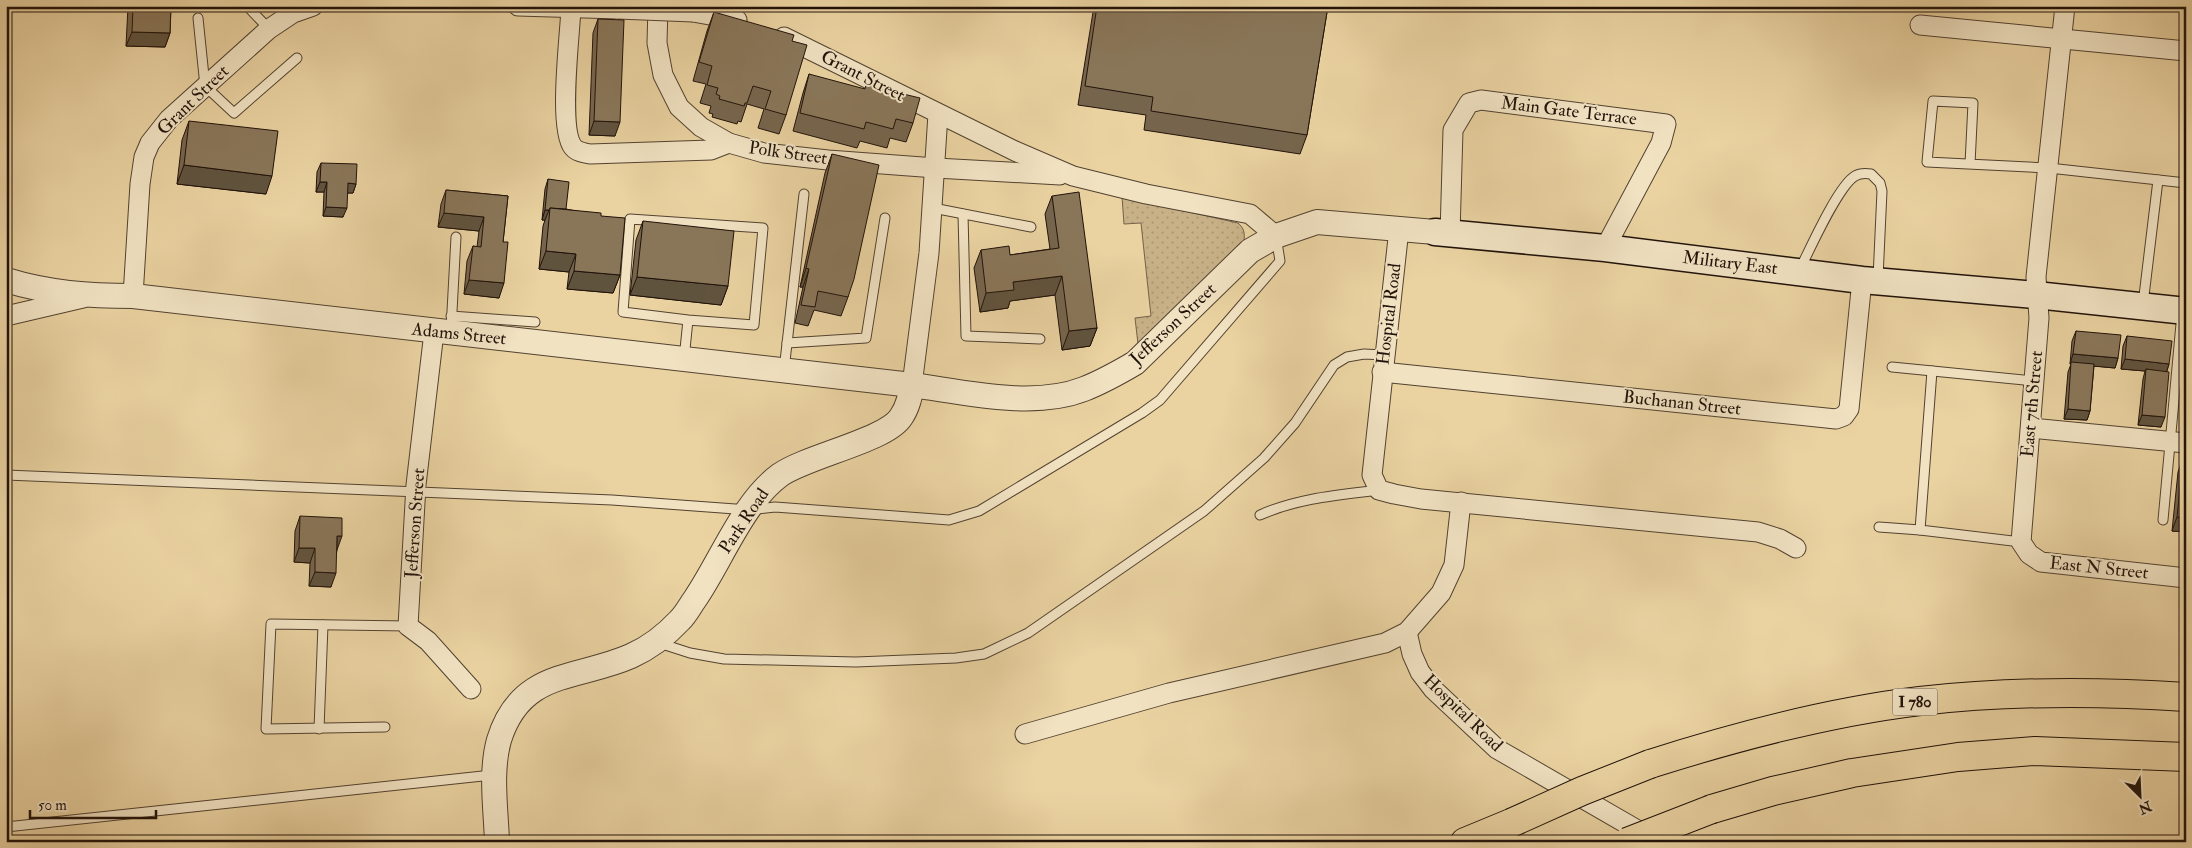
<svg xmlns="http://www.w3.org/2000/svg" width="2192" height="848" viewBox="0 0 2192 848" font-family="'IM FELL Double Pica',serif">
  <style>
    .grass { fill: url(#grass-dots); stroke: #746248 }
    .cemetery { fill: url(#cemetery-stones); stroke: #746248 }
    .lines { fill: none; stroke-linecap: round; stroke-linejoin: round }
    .service-casing { stroke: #524230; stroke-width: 11 }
    .minor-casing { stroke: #524230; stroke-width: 21 }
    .tertiary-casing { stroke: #524230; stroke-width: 26 }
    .secondary-casing { stroke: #20120a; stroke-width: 29 }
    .motorway-casing { stroke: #20120a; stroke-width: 30 }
    .service { stroke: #f1e2c2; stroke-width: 9 }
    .minor { stroke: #f1e2c2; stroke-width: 19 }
    .tertiary { stroke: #f1e2c2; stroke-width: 24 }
    .secondary { stroke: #f1e2c2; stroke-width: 26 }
    .motorway { stroke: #ead2a1; stroke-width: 28 }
    .minor-bridge-casing { stroke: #524230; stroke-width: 21; stroke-linecap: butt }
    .motorway-bridge-casing { stroke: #20120a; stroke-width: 30; stroke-linecap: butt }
    .minor-bridge { stroke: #f1e2c2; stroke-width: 19 }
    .motorway-bridge { stroke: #ead2a1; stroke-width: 28 }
    .wall { fill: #76654d; stroke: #20120a }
    .shaded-wall { fill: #60533e; stroke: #20120a }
    .building { fill: #897659; stroke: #20120a }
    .labels { text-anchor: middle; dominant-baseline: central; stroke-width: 4; stroke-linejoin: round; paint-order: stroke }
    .shield { fill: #f1e2c2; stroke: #5f5041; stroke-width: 1 }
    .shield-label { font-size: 16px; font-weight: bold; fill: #20120a }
    .street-label { font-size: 18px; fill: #20120a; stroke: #f1e2c2 }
  </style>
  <defs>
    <pattern id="grass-dots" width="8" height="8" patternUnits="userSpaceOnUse" patternTransform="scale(1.25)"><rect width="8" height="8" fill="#c8b187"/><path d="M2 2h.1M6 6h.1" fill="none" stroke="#ac9773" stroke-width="1.8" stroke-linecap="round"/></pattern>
    <pattern id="cemetery-stones" width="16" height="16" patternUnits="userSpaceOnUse" patternTransform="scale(1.25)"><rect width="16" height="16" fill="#c8b187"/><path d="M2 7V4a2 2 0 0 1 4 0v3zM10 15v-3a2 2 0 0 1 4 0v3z" fill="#ac9773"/></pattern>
  </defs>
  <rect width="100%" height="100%" fill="#ead2a1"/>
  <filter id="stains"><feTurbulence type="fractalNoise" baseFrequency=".004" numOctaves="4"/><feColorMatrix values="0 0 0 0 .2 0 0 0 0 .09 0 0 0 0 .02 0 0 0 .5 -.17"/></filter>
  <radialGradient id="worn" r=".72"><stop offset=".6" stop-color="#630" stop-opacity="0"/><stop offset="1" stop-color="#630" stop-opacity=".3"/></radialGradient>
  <path class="grass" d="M1122 197 1238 223C1244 228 1245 233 1244 241L1138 344 1135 318 1151 316 1141 223 1124 224Z"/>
  <polygon class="cemetery" points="2091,839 2156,842 2091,842"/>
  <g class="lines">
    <g class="service-casing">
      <g id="service">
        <polyline points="247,6 269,29"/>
        <polyline points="198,18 205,86 234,113 297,58"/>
        <polyline points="1970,164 1973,103 1933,101 1927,162 2049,168 2186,183"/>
        <polyline points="933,208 1031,227"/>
        <polyline points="963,214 966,336 1040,339"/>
        <path d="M1800 269C1810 249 1838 186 1855 176 1860 173 1865 173 1871 174L1880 183 1882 191 1878 278"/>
        <polyline points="2143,304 2158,180"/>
        <polyline points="451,316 535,322"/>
        <polyline points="451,330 456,237"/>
        <polyline points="787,343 866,338 885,218"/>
        <polyline points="684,359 688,320 754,325 763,228 630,219 623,312 688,320"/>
        <polyline points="1892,367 2035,381"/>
        <polyline points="784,370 804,194"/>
        <polyline points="1932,371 1920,530 2021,542"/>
        <polyline points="6,475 612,500 749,510 775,507 949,520 979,511 1142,413 1160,400 1280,261 1276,236"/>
        <path d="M1260 515C1298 498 1338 495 1379 490"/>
        <polyline points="2163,520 2182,313"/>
        <polyline points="1879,527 1920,530"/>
        <polyline points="659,643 690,653 724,659 856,662 956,658 984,654 1028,633 1204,511 1264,458 1295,423 1334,365 1347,357 1364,354 1384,355"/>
        <polyline points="385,727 266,729 271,624 408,626"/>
        <polyline points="319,729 323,625"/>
        <polyline points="6,827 492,775"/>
      </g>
    </g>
    <g class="minor-casing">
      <g id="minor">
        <polyline points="518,6 618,9"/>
        <polyline points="658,6 657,43 663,75 679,107 701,127 729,143 764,153 828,160 936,168 1060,175"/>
        <polyline points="2065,6 2036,277 2039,318 2021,542 2029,554 2041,562 2186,578"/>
        <path d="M571 8C570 35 558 128 573 147 577 152 584 153 590 154L711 150 729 143"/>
        <polyline points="693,12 737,20"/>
        <polyline points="1920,25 2186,51"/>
        <polyline points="784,37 1015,151 1073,176 1146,194 1250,214 1276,236"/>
        <polyline points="1399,229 1372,475 1379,490 1394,494 1421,499 1758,532 1780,539 1796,548"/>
        <polyline points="1450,234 1453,130 1469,103 1481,100 1666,124 1661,143 1605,248"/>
        <polyline points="133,296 140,184 144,157 150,143 169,119 269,29 293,13 313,6"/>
        <polyline points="6,316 83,298"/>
        <polyline points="434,332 416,485 408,626 428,641 471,689"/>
        <polyline points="1382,372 1836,419 1844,416 1849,409 1862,280"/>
        <polyline points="912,385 929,253 938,114"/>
        <polyline points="2031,428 2186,443"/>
        <polyline points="1407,632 1412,654 1420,672 1433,689 1497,749 1653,839"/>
        <polyline points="1025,734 1169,693 1385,643 1407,632 1441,593 1454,565 1461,502"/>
      </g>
    </g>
    <g class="tertiary-casing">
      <g id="tertiary">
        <path d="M6 280C48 293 89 296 133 296L912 385C964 392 1033 409 1084 389 1102 382 1118 373 1135 363L1250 251 1276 236 1317 222 1435 232"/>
        <path d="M497 842C496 810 490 772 499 740 521 669 577 680 631 656 649 648 666 635 680 620 686 614 690 606 695 599 721 561 743 502 780 475 807 456 887 440 901 417 908 407 910 396 912 385"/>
      </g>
    </g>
    <g class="secondary-casing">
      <polyline id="secondary" points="1435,232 1605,248 1862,280 2036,295 2186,311"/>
    </g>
    <g class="motorway-casing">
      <g id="motorway">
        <path d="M1650 764C1738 736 1828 712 1920 701 2008 691 2098 691 2186 697"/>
        <polyline points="1712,809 1773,791 1852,773 1958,757 2035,751 2186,757"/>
        <polyline points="1465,842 1511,823"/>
      </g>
    </g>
    <use href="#service" class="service"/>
    <use href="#minor" class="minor"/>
    <use href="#tertiary" class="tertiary"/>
    <use href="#secondary" class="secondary"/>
    <use href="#motorway" class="motorway"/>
    <g class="minor-bridge-casing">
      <polyline id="minor-bridge" points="618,9 693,12"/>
    </g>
    <g class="motorway-bridge-casing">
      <g id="motorway-bridge">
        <polyline points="1511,823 1582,791 1650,764"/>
        <polyline points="1627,842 1712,809"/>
      </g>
    </g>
    <use href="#minor-bridge" class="minor-bridge"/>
    <use href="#motorway-bridge" class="motorway-bridge"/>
  </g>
  <g class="wall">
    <polygon points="128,6 171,6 170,33 165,47 126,46"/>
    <polygon points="1094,6 1328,6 1307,135 1300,154 1144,130 1146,115 1078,105"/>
    <polygon points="714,12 792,41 786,115 779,134 758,128 764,109 747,104 741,122 738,121 737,124 712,117 713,114 709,113 711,106 700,103 706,84 693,81 707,31"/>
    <polygon points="598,19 615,136 589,135 593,33"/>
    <polygon points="809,74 913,123 906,142 890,138 887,148 860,141 857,148 793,131 803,93"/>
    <polygon points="189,121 266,194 177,184 182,140"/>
    <polygon points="832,154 848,297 841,316 814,310 808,326 795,323 803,287 800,287 825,173"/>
    <polygon points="321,163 356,184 353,193 347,193 343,217 323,216 324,192 316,192 317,172"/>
    <polygon points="548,179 566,209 601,216 620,275 613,293 567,289 569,272 539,269 543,226 545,220 542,220 545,189"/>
    <polygon points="446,190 508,196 503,242 499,298 464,294 467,261 473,246 477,247 479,231 438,227 441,204"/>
    <polygon points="1052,196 1097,328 1090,346 1062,350 1055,295 1010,301 1008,308 980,312 974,268 981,250 1010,255 1050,249 1045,214"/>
    <polygon points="643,221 728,286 721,305 630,295 636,240"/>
    <polygon points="2076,331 2118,358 2115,368 2094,366 2090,411 2087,420 2064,419 2068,372 2071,364 2070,364 2072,341"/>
    <polygon points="2127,336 2169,364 2167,371 2161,427 2138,425 2143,379 2145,371 2121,369 2123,346"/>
    <polygon points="2183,458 2186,532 2172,531 2178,472"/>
    <polygon points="300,516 337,550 331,587 309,586 310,563 294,562 295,531"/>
  </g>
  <g class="shaded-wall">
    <polygon points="132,32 170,33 165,47 126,46"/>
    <polygon points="594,121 620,122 615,136 589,135"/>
    <polygon points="184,165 272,176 266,194 177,184"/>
    <polygon points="320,182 327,182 324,192 316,192"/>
    <polygon points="348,183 356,184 353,193 344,193"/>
    <polygon points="326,207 347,208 343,217 323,216"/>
    <polygon points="545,210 549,210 545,220 542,220"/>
    <polygon points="444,213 484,217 479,231 438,227"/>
    <polygon points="546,251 576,254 569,272 539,269"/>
    <polygon points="806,268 809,269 803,287 800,287"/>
    <polygon points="574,271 620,275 613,293 567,289"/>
    <polygon points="1062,276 1055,295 1010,301 1008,308 980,312 986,293 1013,282"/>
    <polygon points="637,277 728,286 721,305 630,295"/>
    <polygon points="469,280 504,283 499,298 464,294"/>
    <polygon points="1097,328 1090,346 1062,350 1069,331"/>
    <polygon points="2073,354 2118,358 2115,368 2070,364"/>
    <polygon points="2125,359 2169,364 2166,373 2146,369 2145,371 2121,369"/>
    <polygon points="2068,409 2090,411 2087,420 2064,419"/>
    <polygon points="2142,415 2165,417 2161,427 2138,425"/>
    <polygon points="2177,517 2186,517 2186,532 2172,531"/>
    <polygon points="337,536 342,536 337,550"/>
    <polygon points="299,548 315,548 310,563 294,562"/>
    <polygon points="315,572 336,573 331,587 309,586"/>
  </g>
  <g class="building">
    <polygon points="133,6 171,6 170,33 132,32"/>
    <polygon points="1097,6 1328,6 1307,135 1151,111 1153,97 1085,86"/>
    <polygon points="714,12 794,35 792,41 807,45 786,115 765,109 771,91 753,86 747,103 745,103 744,106 719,99 720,96 716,94 718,88 707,85 712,66 699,62"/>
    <polygon points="598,19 624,20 620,122 594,121"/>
    <polygon points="809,74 865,89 866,85 920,98 913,123 896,119 893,129 866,122 864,129 800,113"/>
    <polygon points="189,121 278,131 272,176 184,165"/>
    <polygon points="832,154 879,165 854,279 848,297 818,291 815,307 801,305 809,269 806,268"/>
    <polygon points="321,163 357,164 356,184 348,183 347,208 326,207 327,182 320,182"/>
    <polygon points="548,179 569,182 566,209 550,208 549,210 545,210"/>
    <polygon points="446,190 508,196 503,242 508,242 504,283 469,280 473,246 481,247 484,217 444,213"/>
    <polygon points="1079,192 1097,328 1069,331 1062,276 1013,282 1014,290 986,293 981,250 1009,246 1010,255 1059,248 1052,196"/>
    <polygon points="550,208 601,213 601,216 625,218 620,275 574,271 576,254 546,251"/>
    <polygon points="643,221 734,231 728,286 637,277"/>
    <polygon points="2076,331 2121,335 2118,358 2073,354"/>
    <polygon points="2127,336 2172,341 2169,364 2125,359"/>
    <polygon points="2071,362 2094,364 2090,411 2068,409"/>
    <polygon points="2146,369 2169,372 2165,417 2142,415"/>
    <polygon points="2183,458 2186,458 2186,517 2177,517"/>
    <polygon points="300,516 342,518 342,536 337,536 336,573 315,572 315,548 299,548"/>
  </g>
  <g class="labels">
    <rect class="shield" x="1892.5" y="688.5" width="45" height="27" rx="4"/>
    <g class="shield-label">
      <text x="1915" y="702">I 780</text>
    </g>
    <g class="street-label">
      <text transform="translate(863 76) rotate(27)">Grant Street</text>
      <text transform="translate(193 100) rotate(-44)">Grant Street</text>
      <text transform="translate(1569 111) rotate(7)">Main Gate Terrace</text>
      <text transform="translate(788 153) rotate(8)">Polk Street</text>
      <text transform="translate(1730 263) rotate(7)">Military East</text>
      <text transform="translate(1389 314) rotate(-83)">Hospital Road</text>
      <text transform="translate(1173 324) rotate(-43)">Jefferson Street</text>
      <text transform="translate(459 334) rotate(6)">Adams Street</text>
      <text transform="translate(1682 403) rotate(6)">Buchanan Street</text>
      <text transform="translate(2032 404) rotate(-85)">East 7th Street</text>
      <text transform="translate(744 521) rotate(-56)">Park Road</text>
      <text transform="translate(415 523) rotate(-86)">Jefferson Street</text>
      <text transform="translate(2099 568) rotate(6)">East N Street</text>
      <text transform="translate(1463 713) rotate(44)">Hospital Road</text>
    </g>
  </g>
  <rect width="2192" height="848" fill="none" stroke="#ead2a1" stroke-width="25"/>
  <rect x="8" y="8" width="2177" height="833" fill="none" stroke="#20120a" stroke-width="2.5"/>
  <rect x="12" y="12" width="2167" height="823" fill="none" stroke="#20120a"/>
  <g transform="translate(2140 796) rotate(156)" stroke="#f1e2c2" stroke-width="4" paint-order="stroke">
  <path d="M0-4L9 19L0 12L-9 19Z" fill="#20120a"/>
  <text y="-8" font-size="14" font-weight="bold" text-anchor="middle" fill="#20120a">N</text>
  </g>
  <path d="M30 810v8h126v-8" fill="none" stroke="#20120a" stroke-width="2.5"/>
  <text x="38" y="810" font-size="15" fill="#20120a" stroke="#f1e2c2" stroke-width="4" paint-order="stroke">50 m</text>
  <rect width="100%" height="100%" filter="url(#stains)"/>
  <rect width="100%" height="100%" fill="url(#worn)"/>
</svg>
